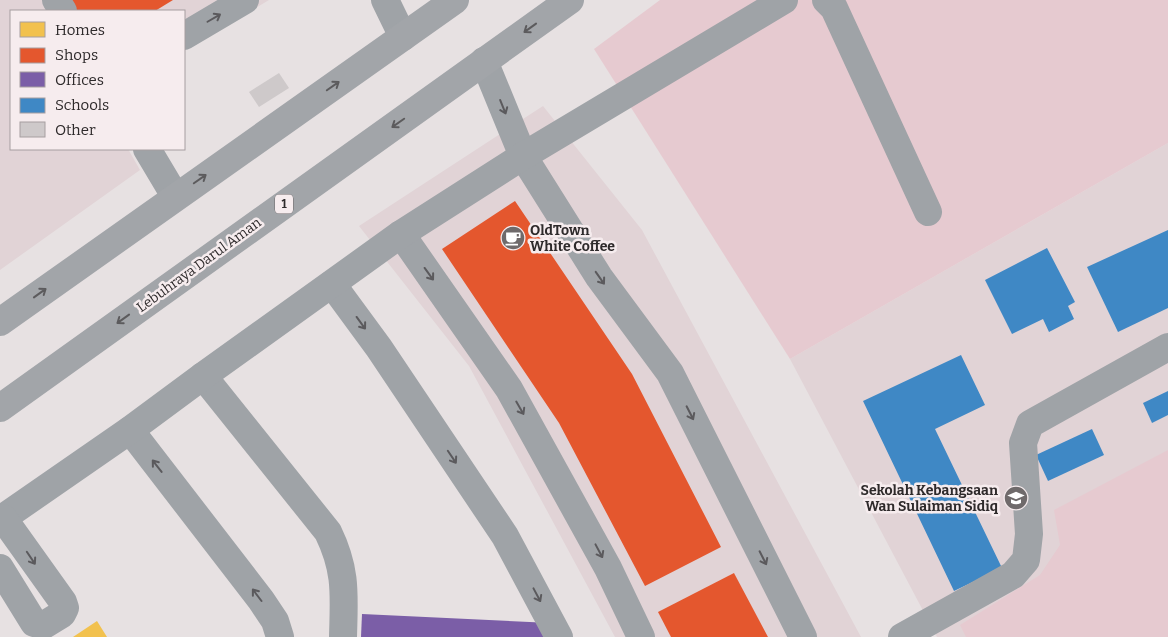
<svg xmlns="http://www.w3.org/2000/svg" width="1168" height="637" viewBox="0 0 1168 637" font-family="Bitter,serif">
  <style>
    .built { fill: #e1d3d6 }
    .green { fill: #e6cad0 }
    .homes { fill: #f2c14e }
    .shops { fill: #e4572e }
    .offices { fill: #7b5ea7 }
    .schools { fill: #3f88c5 }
    .building { fill: #cec9ca }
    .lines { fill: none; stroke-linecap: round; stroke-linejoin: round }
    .minor { stroke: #9fa3a7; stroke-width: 28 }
    .major { stroke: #a2a5a9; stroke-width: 28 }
    .oneway { stroke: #5b5a5d }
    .oneway2 { stroke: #5c5b5d }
    .labels { text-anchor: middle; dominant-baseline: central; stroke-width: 5; stroke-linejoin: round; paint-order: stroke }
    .shield { fill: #f6ecee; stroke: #6a6466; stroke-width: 1 }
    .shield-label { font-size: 12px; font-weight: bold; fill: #2e2a2b }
    .poi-label { font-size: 14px; font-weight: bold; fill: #2e2a2b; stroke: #f6ecee; text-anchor: start }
    .street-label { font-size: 14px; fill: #2e2a2b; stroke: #f6ecee }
  </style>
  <rect width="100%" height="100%" fill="#e7e1e2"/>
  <g class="built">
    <polygon points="0,0 269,0 184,51 184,11 11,11 11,149 128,149 140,170 0,270"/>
    <polygon points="543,106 642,230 861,637 615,637 469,366 359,226"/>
    <polygon points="1168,143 1168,637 937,637 790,359"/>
  </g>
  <g class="green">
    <polygon points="660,0 1168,0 1168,143 790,359 594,49"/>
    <polygon points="1168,450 1168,637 966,637 960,625 1040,575 1060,545 1054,510"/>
  </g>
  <polygon class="homes" points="97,621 107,637 73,637"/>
  <g class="shops">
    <polygon points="66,0 173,0 155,11 73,11"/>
    <polygon points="515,201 632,374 721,547 645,586 559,423 442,249"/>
    <polygon points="734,573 768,637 671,637 658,612"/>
  </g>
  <polygon class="offices" points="362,614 551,623 550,637 361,637"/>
  <g class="schools">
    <polygon points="1168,230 1168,308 1118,332 1087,267"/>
    <polygon points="1047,248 1075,302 1068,306 1074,319 1049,332 1043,319 1012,334 985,280"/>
    <polygon points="961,355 985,405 935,429 1002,568 954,591 863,401"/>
    <polygon points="1168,391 1168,415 1152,423 1143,403"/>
    <polygon points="1092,429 1104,455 1048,481 1036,455"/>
  </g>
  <polygon class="building" points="279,73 289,88 259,107 249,92"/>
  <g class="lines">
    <g class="minor">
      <polyline points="56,0 63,11"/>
      <polyline points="385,0 403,37"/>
      <polyline points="826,0 834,8 928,212"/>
      <polyline points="184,36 245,0"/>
      <polyline points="484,61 523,156 599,277 670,373 803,637"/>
      <polyline points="147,149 175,196"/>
      <polyline points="401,234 509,389 608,568 641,637"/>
      <polyline points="332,284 379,348 505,536 559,637"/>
      <path d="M203 376 328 532C347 571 344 595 343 637"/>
      <polyline points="130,430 261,600 275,621 280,637"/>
      <polyline points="0,520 130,430 203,376 401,234 523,156 784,0"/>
      <polyline points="0,568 34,623 44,625 62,614 65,608 63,602 3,518"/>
      <polyline points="902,637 1013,575 1026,560 1029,534 1023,443 1030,424 1168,347"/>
    </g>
    <g class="major">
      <polyline points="0,322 455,0"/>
      <polyline points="0,408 570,0"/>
    </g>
  </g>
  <defs><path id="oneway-shaft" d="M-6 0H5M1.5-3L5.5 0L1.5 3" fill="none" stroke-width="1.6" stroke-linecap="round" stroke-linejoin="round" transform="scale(1.25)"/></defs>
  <g class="oneway">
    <use href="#oneway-shaft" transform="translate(214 18) rotate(-30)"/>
    <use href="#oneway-shaft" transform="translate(503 107) rotate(68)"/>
    <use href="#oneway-shaft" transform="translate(429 274) rotate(54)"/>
    <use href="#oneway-shaft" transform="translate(600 278) rotate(55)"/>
    <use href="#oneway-shaft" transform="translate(361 323) rotate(54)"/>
    <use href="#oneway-shaft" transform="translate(520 408) rotate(60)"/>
    <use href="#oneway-shaft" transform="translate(690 413) rotate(63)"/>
    <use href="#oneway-shaft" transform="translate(452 457) rotate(56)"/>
    <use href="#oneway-shaft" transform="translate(157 466) rotate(-128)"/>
    <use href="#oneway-shaft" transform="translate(599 551) rotate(62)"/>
    <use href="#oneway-shaft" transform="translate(31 558) rotate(56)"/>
    <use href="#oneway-shaft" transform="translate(763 558) rotate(63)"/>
    <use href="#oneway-shaft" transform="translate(257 595) rotate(-127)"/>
    <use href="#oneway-shaft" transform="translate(537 595) rotate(62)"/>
  </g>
  <g class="oneway2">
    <use href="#oneway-shaft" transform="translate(530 28) rotate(144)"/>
    <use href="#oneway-shaft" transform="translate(333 86) rotate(-35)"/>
    <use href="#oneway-shaft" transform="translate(398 123) rotate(145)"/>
    <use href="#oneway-shaft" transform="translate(200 179) rotate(-35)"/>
    <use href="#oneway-shaft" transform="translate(40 293) rotate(-36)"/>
    <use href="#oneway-shaft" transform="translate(123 319) rotate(144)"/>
  </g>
  <defs>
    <g id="cafe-disc" transform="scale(1.25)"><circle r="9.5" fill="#6f6a6b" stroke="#f6ecee"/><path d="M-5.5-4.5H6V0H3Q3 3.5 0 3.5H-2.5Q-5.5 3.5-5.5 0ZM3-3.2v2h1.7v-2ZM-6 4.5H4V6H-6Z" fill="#fff"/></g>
    <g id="school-disc" transform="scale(1.25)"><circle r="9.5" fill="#6f6a6b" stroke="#f6ecee"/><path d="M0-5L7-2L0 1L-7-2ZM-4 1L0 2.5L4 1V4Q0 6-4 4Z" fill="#fff"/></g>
  </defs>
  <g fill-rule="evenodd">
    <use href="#cafe-disc" x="513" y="238"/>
    <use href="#school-disc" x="1016" y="498"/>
  </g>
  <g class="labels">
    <rect class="shield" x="275" y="194.5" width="18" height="19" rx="4"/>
    <g class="shield-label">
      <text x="284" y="204">1</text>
    </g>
    <g class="poi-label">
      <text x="530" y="230">OldTown<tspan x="530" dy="16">White Coffee</tspan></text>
      <text x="998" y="490" text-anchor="end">Sekolah Kebangsaan<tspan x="998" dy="16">Wan Sulaiman Sidiq</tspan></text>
    </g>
    <g class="street-label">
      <text transform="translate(199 265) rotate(-36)">Lebuhraya Darul Aman</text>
    </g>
  </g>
  <rect x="10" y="10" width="175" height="140" fill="#f6ecee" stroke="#a69ea0"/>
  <rect x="20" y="22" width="25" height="15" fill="#f2c14e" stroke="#a69ea0"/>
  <text x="55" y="35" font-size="15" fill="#2e2a2b">Homes</text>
  <rect x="20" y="48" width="25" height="15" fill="#e4572e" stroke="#a69ea0"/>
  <text x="55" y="60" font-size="15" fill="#2e2a2b">Shops</text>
  <rect x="20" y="72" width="25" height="15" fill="#7b5ea7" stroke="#a69ea0"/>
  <text x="55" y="85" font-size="15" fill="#2e2a2b">Offices</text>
  <rect x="20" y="98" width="25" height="15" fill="#3f88c5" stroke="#a69ea0"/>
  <text x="55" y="110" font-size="15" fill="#2e2a2b">Schools</text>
  <rect x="20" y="122" width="25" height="15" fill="#cec9ca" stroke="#a69ea0"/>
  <text x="55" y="135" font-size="15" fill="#2e2a2b">Other</text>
</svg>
